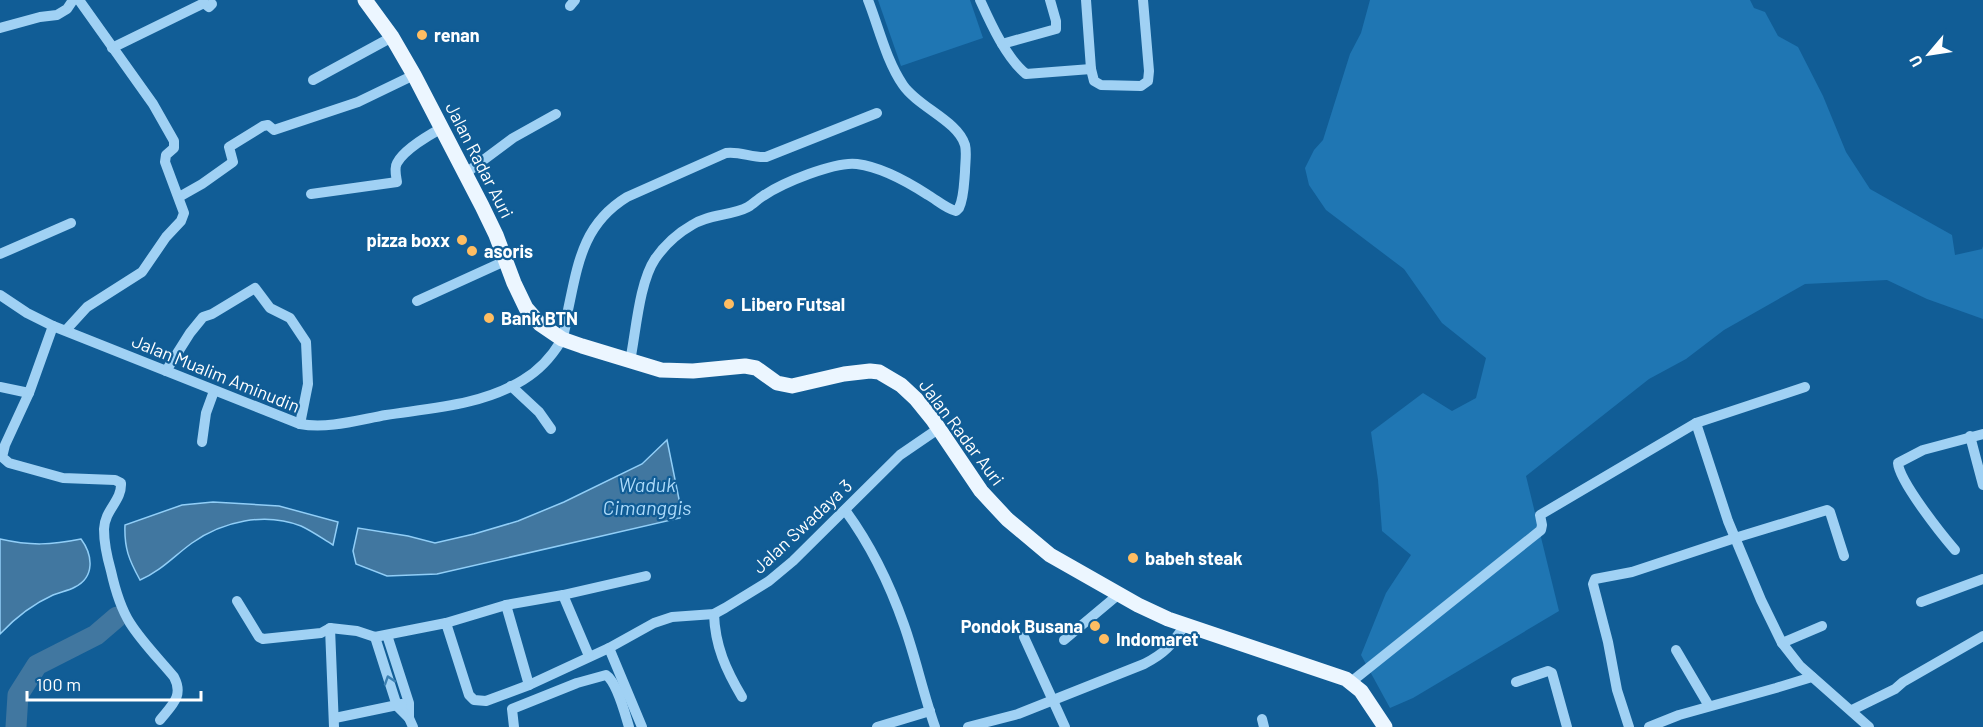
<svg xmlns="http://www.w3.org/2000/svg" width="1983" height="727" viewBox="0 0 1983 727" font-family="Barlow,sans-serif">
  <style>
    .green { fill: #1f76b3 }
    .water { fill: #4177a0; stroke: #91cef7; stroke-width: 1.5 }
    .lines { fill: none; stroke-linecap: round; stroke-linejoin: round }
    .river { stroke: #4177a0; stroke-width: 21 }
    .minor { stroke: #a0d1f4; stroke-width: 10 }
    .major { stroke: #ecf6ff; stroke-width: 15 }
    .oneway { stroke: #3c80b2 }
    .poi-dot { fill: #ffbd62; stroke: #115d96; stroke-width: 2 }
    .labels { text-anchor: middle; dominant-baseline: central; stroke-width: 4.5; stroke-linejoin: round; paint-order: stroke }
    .poi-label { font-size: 18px; font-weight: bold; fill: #fff; stroke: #115d96; text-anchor: start }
    .street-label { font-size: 18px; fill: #fff; stroke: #115d96 }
    .water-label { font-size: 20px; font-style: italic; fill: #acdafa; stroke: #115d96 }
  </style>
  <rect width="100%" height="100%" fill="#115d96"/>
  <g class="green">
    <polygon points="878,0 970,0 983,38 901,66"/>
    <polygon points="1370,0 1750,0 1754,8 1765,12 1778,36 1798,47 1823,96 1846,152 1870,189 1952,235 1955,255 1982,249 1983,246 1983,319 1927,299 1887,280 1805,284 1724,330 1686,359 1649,379 1526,476 1559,611 1413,698 1390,708 1361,655 1386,593 1411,555 1382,531 1378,480 1371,432 1423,393 1452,411 1476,398 1486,358 1442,323 1404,269 1326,210 1309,185 1305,168 1314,150 1323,140 1350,54 1361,33"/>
  </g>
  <g class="water">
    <polygon points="667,440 681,509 680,518 437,574 387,576 356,564 353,551 358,528 408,536 435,543 474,534 518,521 564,502 642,464"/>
    <path d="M213 502 279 506 338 522 333 545C323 539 312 531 301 526 265 512 223 521 192 543 174 556 161 571 140 580 129 560 124 548 125 525L182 505Z"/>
    <path d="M0 539C31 546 51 545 81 539 93 555 95 577 75 587 68 591 60 592 53 595 33 604 15 618 0 634Z"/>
  </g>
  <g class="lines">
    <polyline class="river" points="16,727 18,695 37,665 96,635 117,617"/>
    <g class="minor">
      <path d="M980 0C990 22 1006 58 1026 74L1091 69"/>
      <polyline points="1086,0 1091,69 1094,81 1101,85 1141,86 1148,81 1149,71 1143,0"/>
      <polyline points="570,6 575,0"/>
      <polyline points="0,28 40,17 57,15 67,9 73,0"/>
      <polyline points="1002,44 1056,29 1056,21 1050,0"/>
      <polyline points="112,48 204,3 209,7 212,4"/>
      <polyline points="313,80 392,37"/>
      <polyline points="466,173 513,138 556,114"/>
      <path d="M311 194 397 182C396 176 394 168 397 163 404 150 429 135 442 128"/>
      <polyline points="179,197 202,184 233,162 229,147 263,126 268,125 274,130 358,102 414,75"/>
      <polyline points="0,254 71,223"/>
      <path d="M0 295 27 313 53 326 300 424C328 429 358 420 386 415 432 408 483 405 523 380 538 371 552 356 561 341 566 332 566 319 568 310 578 263 583 224 627 197L726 153C740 151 752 158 766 157L877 113"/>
      <polyline points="417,301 505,261"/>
      <path d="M53 326 29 393 5 445 2 457 9 463 63 478 115 480 121 483C122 501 105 509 104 529 104 543 107 557 111 571 115 589 120 607 130 623 142 642 159 659 174 677 184 696 172 705 160 720"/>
      <polyline points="66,330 87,307 142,272 166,237 181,221 184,213 165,162 166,155 174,148 174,141 153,104 79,0"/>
      <path d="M630 361C636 332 639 283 655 259 664 246 678 233 692 225 708 214 731 216 748 207 753 204 758 199 763 196 782 183 835 161 857 164 881 167 908 182 928 195 937 200 945 208 956 211L959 208C964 198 964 183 965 172 965 163 967 153 965 145 958 121 918 107 903 85 886 60 879 28 868 0"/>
      <polyline points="166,371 190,333 203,317 212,314 255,288 270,308 290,318 306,342 308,384 300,424"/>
      <polyline points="511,386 539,412 551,429"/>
      <polyline points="0,387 29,393"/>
      <polyline points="1696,423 1728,521 1761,600 1782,643 1800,666 1869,727"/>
      <polyline points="1970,436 1983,485"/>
      <polyline points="202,442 206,413 214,391"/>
      <path d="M845 510C870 544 890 585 904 625 916 659 923 693 935 727"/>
      <path d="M1955 550C1942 535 1899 481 1898 463L1923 450 1983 434"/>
      <polyline points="563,595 646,576"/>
      <polyline points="237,601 259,637 263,639 321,633 330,628 357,631 375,637 446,623 469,695 474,700 486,701 529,685 609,648 654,623 672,617 714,614 725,608 769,581 793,561 900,455 938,429"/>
      <polyline points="1921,602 1983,579"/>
      <polyline points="506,605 563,595 589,656"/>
      <path d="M714 614C715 646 726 670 742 697"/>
      <polyline points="446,623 506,605 529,685"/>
      <polyline points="330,628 334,727"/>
      <polyline points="387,635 409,703 409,718 413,727"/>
      <polyline points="375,637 397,706 409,718"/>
      <polyline points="1024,637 1065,727"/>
      <polyline points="1064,640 1119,594"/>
      <polyline points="1782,643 1822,626"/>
      <polyline points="609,648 642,727"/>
      <polyline points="1676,650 1709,706"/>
      <polyline points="1351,682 1541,530 1542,525 1540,515 1696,423 1805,387"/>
      <polyline points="1516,682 1548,671 1552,673 1567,727"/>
      <polyline points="1852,710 1895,689 1903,682 1983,636"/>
      <polyline points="335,718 402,704"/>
      <polyline points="1262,719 1264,727"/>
      <path d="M514 727 512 709 577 683 606 675C617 682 625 714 629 727"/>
      <polyline points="877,727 930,711"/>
      <path d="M968 727 1018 714 1144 664C1166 653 1171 645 1185 625"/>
      <polyline points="1629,727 1617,690 1608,642 1593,584 1595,579 1632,572 1735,538 1827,510 1830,512 1844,556"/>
      <polyline points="1649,727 1679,715 1776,688 1812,677"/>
    </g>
    <polyline class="major" points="365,0 392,37 414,75 482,206 496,235 514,283 526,308 540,324 562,339 582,346 661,370 693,371 745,366 756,368 777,383 792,386 844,374 870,371 879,372 901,385 916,399 933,420 981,491 1007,519 1050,555 1138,605 1168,619 1346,679 1361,691 1385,727"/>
  </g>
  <defs><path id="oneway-chevron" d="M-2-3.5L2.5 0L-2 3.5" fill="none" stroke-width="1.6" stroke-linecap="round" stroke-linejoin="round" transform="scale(1.5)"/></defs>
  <use class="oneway" href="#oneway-chevron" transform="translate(389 680) rotate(-108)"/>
  <g class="poi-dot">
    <circle cx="422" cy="35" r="6"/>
    <circle cx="462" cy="240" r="6"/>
    <circle cx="472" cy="251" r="6"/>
    <circle cx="729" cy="304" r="6"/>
    <circle cx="489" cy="318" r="6"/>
    <circle cx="1133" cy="558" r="6"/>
    <circle cx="1095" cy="626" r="6"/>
    <circle cx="1104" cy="639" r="6"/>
  </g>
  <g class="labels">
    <g class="poi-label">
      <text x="434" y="35">renan</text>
      <text x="450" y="240" text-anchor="end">pizza boxx</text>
      <text x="484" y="251">asoris</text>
      <text x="741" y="304">Libero Futsal</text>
      <text x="501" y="318">Bank BTN</text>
      <text x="1145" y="558">babeh steak</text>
      <text x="1083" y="626" text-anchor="end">Pondok Busana</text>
      <text x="1116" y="639">Indomaret</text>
    </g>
    <g class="street-label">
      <text transform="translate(480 160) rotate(63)">Jalan Radar Auri</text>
      <text transform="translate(216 373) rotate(22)">Jalan Mualim Aminudin</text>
      <text transform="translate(962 432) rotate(53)">Jalan Radar Auri</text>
      <text transform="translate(802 526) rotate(-43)">Jalan Swadaya 3</text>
    </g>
    <g class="water-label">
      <text x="647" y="484">Waduk<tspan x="647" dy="23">Cimanggis</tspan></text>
    </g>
  </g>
  <g transform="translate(1929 54) rotate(241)" stroke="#115d96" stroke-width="4.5" paint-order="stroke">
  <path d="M0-4.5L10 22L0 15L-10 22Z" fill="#ffffff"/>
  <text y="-9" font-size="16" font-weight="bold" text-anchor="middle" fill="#ffffff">U</text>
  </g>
  <path d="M27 691v9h174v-9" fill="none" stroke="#ffffff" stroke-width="3"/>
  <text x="36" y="691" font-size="18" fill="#ffffff" stroke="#115d96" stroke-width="4.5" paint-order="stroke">100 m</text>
</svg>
